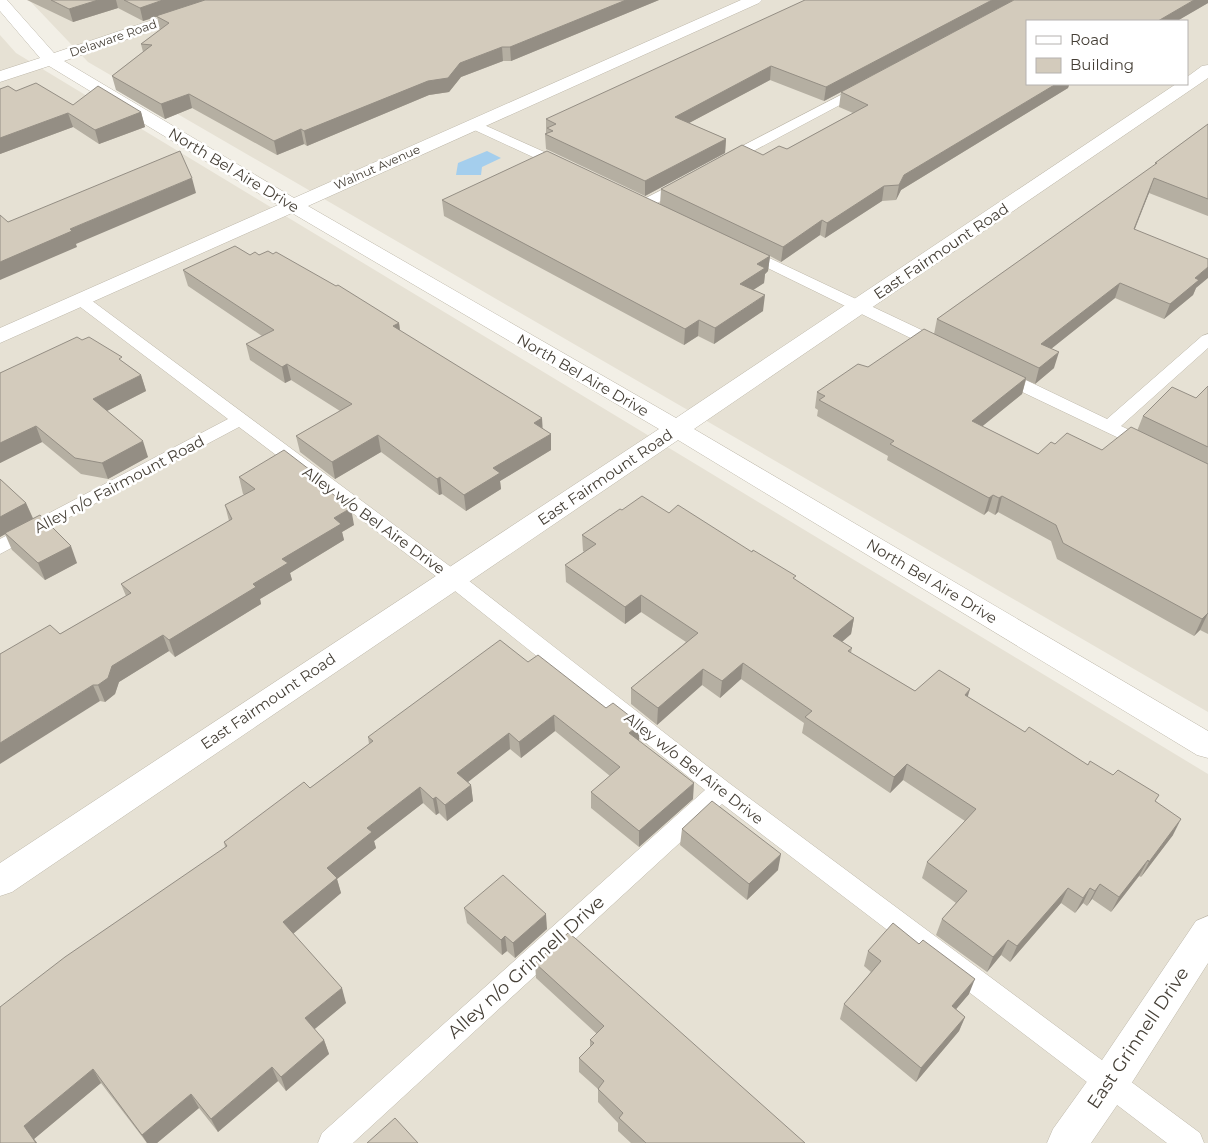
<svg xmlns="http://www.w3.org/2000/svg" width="1208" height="1143" viewBox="0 0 1208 1143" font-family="Montserrat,sans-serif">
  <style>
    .residential { fill: #e6e1d4; fill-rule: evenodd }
    .water { fill: #a4ceed }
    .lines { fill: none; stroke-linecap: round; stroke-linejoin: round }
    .lane-casing { stroke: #bdb7a9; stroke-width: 1 }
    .street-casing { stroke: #bdb7a9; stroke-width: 1 }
    .lane { fill: #fff; fill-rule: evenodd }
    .street { fill: #fff; fill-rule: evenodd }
    .wall { fill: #b5afa2 }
    .shaded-wall { fill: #948e84 }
    .building { fill: #d3cbbc; stroke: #948e84 }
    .labels { text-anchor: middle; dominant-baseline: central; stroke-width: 5; stroke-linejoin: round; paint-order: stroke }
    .far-street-label { font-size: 12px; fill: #453f36; stroke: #fff }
    .street-label { font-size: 15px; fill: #453f36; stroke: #fff }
    .near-street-label { font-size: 18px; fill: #453f36; stroke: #fff }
  </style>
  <rect width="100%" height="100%" fill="#f2efe6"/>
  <g class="residential">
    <path d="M29 0H1208V712L88 62ZM1027 21H1187V84H1027Z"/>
    <polygon points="0,35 16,53 1208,774 1208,1143 0,1143"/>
  </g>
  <polygon class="water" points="487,151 501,158 482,167 481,175 456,175 458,163"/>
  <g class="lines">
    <g class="lane-casing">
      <g id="lane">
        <polygon points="864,83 868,84 870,87 868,90 729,164 724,165 717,161 719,158"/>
        <polygon points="473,120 569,163 571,166 569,169 559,169 468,127 466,124"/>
        <polygon points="685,178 690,179 692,182 690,185 650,207 640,207 638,204 640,201"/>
        <polygon points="744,246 947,342 949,346 947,350 935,350 739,254 736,251 739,248"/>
        <polygon points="81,295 87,297 459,573 729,783 1200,1133 1204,1143 1167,1143 722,804 353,1143 318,1143 322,1133 705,790 445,583 239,427 0,554 0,539 228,419 75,303 73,300 75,297"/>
        <polygon points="1208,334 1208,348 1121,426 1152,441 1155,445 1152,449 1146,451 995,379 993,375 995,371 1007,371 1107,419 1202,336"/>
      </g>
    </g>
    <g class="street-casing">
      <g id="street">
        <polygon points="0,0 7,0 54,53 212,0 235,0 232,3 64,61 294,198 741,0 762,0 759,3 308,206 676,418 1176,84 1187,84 1187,77 1202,66 1208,65 1208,78 694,429 1208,731 1208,758 1197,755 678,440 12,892 0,896 0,863 659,429 292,213 0,343 0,328 278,205 49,66 0,82 0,71 40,58 0,11"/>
        <polygon points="1208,916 1208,963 1124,1095 1091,1143 1047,1143 1053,1129 1096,1069 1196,921"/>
      </g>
    </g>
    <use href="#lane" class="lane"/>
    <use href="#street" class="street"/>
  </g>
  <g class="wall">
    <polygon points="27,0 659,0 511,61 503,61 461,77 449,92 429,95 307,146 304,144 277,155 192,108 165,119 116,90 112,76 143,52 141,44 160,30 157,17 143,21 118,8 73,22"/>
    <polygon points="1014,0 824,101 770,80 689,123 726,139 725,153 645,196 546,149 545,134 546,133 546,119"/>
    <polygon points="1208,0 1208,3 1177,21 1027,84 1071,84 1069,85 1068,88 901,190 896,200 882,201 825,238 820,235 781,262 770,256 768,271 765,274 764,283 753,290 763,311 714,344 698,336 684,345 444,216 442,200 660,204 661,189 763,155 787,149 853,113 839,107 841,92"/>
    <polygon points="0,89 16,91 73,105 141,112 145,127 99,144 73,127 0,154"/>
    <polygon points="1208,124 1208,216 1149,193 1134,229 1196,288 1193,295 1164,319 1115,298 1051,349 1054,368 1035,384 1026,380 1022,394 982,426 1038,454 1055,444 1102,450 1137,431 1143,416 1196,398 1208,386 1208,634 1200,630 1194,636 1057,559 1051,541 998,512 995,515 988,511 984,515 887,460 888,456 817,416 818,410 815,408 817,392 934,334 937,319 1155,165 1155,163"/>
    <polygon points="273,254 399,323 400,331 542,418 542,428 551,434 551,450 500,481 501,489 466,511 442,494 439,495 381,452 335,479 300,452 296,436 340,411 291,380 285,383 250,360 246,344 262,336 188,286 183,270 250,255"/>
    <polygon points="82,340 123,362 141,375 146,391 107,411 148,457 108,479 81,474 42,442 0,463 0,373"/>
    <polygon points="239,477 316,481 354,525 342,532 344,540 290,573 292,580 260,599 261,604 175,657 169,651 119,682 115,694 105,702 100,701 60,634 126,596 121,584 229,521 225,505 245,495 243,494"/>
    <polygon points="0,479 26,503 33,518 77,563 45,580 12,550 5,534 0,537"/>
    <polygon points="622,510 669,513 795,580 854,618 851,634 842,642 852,648 851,653 915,691 968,697 1025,732 1088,765 1156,801 1173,835 1141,877 1139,876 1111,912 1092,899 1087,906 1083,903 1075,913 1061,903 1010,962 1001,955 987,972 936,935 942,919 956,903 922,878 927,862 965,821 903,780 890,793 802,733 804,723 741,679 720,698 702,685 657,725 631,704 631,688 686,642 641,612 625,624 566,582 565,565 584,552 583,551 582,535"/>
    <polygon points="528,662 639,740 639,741 693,799 639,847 591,808 591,792 610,776 555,731 521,758 510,749 468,782 471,785 473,801 447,821 439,813 436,815 423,803 374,841 376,848 337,879 341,893 293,934 346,1003 314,1029 324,1040 329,1054 286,1091 278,1081 218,1132 199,1108 157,1143 147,1143 101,1083 34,1139 37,1143 0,1143 225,847 224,842 310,788 369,744 368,737"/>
    <polygon points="682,829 778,870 747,900 680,845"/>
    <polygon points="464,908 547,929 515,958 507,951 502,955 467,923"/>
    <polygon points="868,951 969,994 956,1009 965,1017 959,1031 916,1082 840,1019 844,1004 871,972 864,966"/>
    <polygon points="535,963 805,1143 631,1143 618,1131 618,1123 598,1102 598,1089 579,1072 579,1058 590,1047 590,1040 597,1034 536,978"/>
  </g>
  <g class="shaded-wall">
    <polygon points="98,0 116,0 118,8 73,22 69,9"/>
    <polygon points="163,0 206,0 143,21 140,8"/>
    <polygon points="626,0 659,0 511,61 510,47"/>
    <polygon points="992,0 1014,0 824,101 826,87"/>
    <polygon points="1194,0 1208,0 1208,3 1177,21 1158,21"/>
    <polygon points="502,47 503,61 461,77 449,92 429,95 307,146 304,131 460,63"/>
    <polygon points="771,66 770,80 674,131 675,117"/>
    <polygon points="1056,84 1071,84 1069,85 1068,88 901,190 896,200 899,185 904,175"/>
    <polygon points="189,94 192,108 165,119 161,104"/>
    <polygon points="141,112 145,127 99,144 95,130"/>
    <polygon points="68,113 73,127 0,154 0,138"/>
    <polygon points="301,129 304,144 277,155 274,141"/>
    <polygon points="726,139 725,153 645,196 645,181"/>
    <polygon points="192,178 196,193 76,244 77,247 0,280 0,262 70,229"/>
    <polygon points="1154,178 1149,193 1129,244 1134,229"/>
    <polygon points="884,186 882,201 825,238 827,223"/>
    <polygon points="822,220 820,235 781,262 783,247"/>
    <polygon points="770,256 768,271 765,274 764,283 739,299 740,284 757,264"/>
    <polygon points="1208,267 1208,278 1196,288 1193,295 1164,319 1170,304 1195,278"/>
    <polygon points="1120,283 1115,298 1037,360 1041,344"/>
    <polygon points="765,295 763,311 714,344 715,328"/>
    <polygon points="699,320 698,336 684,345 685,329"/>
    <polygon points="399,323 401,339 393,326"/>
    <polygon points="1059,352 1054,368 1035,384 1039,368"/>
    <polygon points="287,364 291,380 285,383 282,367"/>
    <polygon points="141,375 146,391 99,415 93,399"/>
    <polygon points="1026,378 1022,394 968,438 972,421"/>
    <polygon points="542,418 543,435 534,423"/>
    <polygon points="36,426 42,442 0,463 0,443"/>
    <polygon points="551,434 551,450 500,481 501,489 466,511 464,495 493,468"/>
    <polygon points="378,435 381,452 335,479 332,462"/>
    <polygon points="143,441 148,457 108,479 102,463"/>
    <polygon points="314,473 318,489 309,476"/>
    <polygon points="440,477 442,494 439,495 437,479"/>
    <polygon points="993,495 988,511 984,515 989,498"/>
    <polygon points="1002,496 998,512 995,515 999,498"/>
    <polygon points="26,503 33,519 0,537 0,517"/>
    <polygon points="351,508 354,525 342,532 344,540 290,573 292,580 260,599 261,604 175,657 169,640 253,584 282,559 334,518"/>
    <polygon points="71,546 77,563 45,580 38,563"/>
    <polygon points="641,595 641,612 625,624 625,607"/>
    <polygon points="1208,613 1200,630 1194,636 1202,619"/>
    <polygon points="854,618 851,634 830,652 833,636"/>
    <polygon points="163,635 169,651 119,682 115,694 105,702 98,685 112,666"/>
    <polygon points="743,663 741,679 720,698 722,681"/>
    <polygon points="703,669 702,685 657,725 658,708"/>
    <polygon points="93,685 100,701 0,764 0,743"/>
    <polygon points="970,689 965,706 965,695"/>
    <polygon points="554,715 555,731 521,758 519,742"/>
    <polygon points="640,724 639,740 629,750 629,733"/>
    <polygon points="509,733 510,749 459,789 457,773"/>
    <polygon points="907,764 903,780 890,793 894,777"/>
    <polygon points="694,783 693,799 639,847 639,831"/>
    <polygon points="471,785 473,801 447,821 445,805"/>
    <polygon points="420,787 423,803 374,841 376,848 337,879 341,893 288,938 283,922 327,868 367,828"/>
    <polygon points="436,797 439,813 436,815 433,799"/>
    <polygon points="1181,819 1173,835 1141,877 1149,862"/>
    <polygon points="781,854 778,870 747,900 749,884"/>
    <polygon points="1148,860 1139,876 1111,912 1119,897"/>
    <polygon points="1100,884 1092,899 1087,906 1095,891"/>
    <polygon points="1068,888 1061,903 1010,962 1017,946"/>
    <polygon points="1090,888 1083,903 1075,913 1083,898"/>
    <polygon points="546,914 547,929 515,958 513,943"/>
    <polygon points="505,936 507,951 502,955 501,940"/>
    <polygon points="1008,940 1001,955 987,972 993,957"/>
    <polygon points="975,979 969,994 946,1021 952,1006"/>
    <polygon points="342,988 346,1003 310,1033 305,1018"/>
    <polygon points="965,1017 959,1031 916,1082 921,1068"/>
    <polygon points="324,1040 329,1054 286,1091 281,1077"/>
    <polygon points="272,1067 278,1081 218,1132 211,1119"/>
    <polygon points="93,1069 101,1083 34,1139 37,1143 36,1143 24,1126"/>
    <polygon points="191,1094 199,1108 157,1143 147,1143 142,1135"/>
  </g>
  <g class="building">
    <polygon points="51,0 98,0 69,9"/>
    <polygon points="124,0 163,0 140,8"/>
    <polygon points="205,0 626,0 510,47 502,47 460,63 448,78 428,81 304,131 301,129 274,141 189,94 161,104 112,76 152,45 141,44 169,23 156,16"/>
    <polygon points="805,0 992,0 826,87 771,66 675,117 726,139 645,181 545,134 553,131 547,128 556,124 546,119"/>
    <polygon points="1014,0 1194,0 1158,21 1027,21 1027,84 1056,84 904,175 899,185 884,186 827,223 822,220 783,247 661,189 742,145 763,155 779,146 787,149 868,105 841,92"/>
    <polygon points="36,83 73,105 98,86 141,112 95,130 68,113 0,138 0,89 8,86 16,91"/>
    <polygon points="1208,124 1208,199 1154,178 1134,229 1208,259 1208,267 1195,278 1199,280 1170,304 1120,283 1041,344 1059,352 1039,368 937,319 1157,163 1155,163"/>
    <polygon points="180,151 192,178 70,229 72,231 0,262 0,215 8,222"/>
    <polygon points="547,151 770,256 757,264 765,268 740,284 765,295 715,328 699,320 685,329 442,200"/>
    <polygon points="235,246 250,255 255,252 259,255 268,251 273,254 276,252 336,286 338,285 399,323 393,326 542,418 534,423 551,434 493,468 500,473 464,495 440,477 437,479 378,435 332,462 296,436 352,404 287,364 282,367 246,344 274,330 183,270"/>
    <polygon points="924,329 1026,378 972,421 1038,454 1051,442 1055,444 1067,433 1102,450 1131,427 1208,464 1208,613 1202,619 1063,543 1056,525 1002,496 999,498 993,495 989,498 890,444 894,441 819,400 825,396 817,392 858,364 868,367"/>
    <polygon points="77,337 82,340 89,337 122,357 119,359 141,375 93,399 143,441 102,463 75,458 36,426 0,443 0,373"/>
    <polygon points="1208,386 1208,447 1143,416 1172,387 1196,398"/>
    <polygon points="284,450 314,473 309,476 351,508 334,518 341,524 282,559 288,563 253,584 256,587 169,640 163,635 112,666 108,678 98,685 93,685 0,743 0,654 50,625 60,634 131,593 121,584 232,519 225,505 255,489 239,477"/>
    <polygon points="0,479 26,503 0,517"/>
    <polygon points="642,496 669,513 678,505 752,552 753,550 796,576 793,578 854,618 833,636 852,648 848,651 915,691 939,670 970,689 965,695 1025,732 1029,727 1088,765 1090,761 1113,775 1118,770 1159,795 1155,801 1181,819 1149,862 1148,860 1119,897 1100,884 1095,891 1090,888 1083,898 1068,888 1017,946 1008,940 993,957 942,919 967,891 927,862 976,809 907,764 894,777 805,717 812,711 743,663 722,681 703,669 658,708 631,688 698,633 641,595 625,607 565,565 596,544 582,535 620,509 622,510"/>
    <polygon points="40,515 71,546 38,563 5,533"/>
    <polygon points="500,640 528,662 538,655 606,708 613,703 640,724 629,733 694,783 639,831 591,792 620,767 554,715 519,742 509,733 457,773 471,785 445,805 436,797 433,799 420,787 367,828 372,832 327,868 337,878 283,922 342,988 305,1018 324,1040 281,1077 272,1067 211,1119 191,1094 142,1135 93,1069 24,1126 36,1143 0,1143 0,1007 65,957 227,846 224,842 304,782 310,788 373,741 368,737"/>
    <polygon points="712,801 781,854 749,884 682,829"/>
    <polygon points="503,875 546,914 513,943 505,936 501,940 464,908"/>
    <polygon points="893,923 919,944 923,940 975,979 952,1006 965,1017 921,1068 844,1004 881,961 868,951"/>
    <polygon points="568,933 575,938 805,1143 646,1143 619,1118 623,1113 598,1089 604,1081 579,1058 594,1043 590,1040 604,1026 535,963"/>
    <polygon points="395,1118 418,1143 367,1143"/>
  </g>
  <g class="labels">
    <g class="far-street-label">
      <text transform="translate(113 38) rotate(-19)">Delaware Road</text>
      <text transform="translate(377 167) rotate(-24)">Walnut Avenue</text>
    </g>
    <g class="street-label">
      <text transform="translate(234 170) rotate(31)">North Bel Aire Drive</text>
      <text transform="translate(941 251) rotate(-34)">East Fairmount Road</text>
      <text transform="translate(583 375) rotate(30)">North Bel Aire Drive</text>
      <text transform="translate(605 477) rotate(-34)">East Fairmount Road</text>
      <text transform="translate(119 484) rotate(-28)">Alley n/o Fairmount Road</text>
      <text transform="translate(374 520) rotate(36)">Alley w/o Bel Aire Drive</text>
      <text transform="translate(932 581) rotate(31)">North Bel Aire Drive</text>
      <text transform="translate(268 701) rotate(-34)">East Fairmount Road</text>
      <text transform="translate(694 768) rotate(38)">Alley w/o Bel Aire Drive</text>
    </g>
    <g class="near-street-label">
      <text transform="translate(526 967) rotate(-42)">Alley n/o Grinnell Drive</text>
      <text transform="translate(1138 1038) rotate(-56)">East Grinnell Drive</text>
    </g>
  </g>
  <rect x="1026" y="20" width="162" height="65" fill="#ffffff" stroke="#b5b2af"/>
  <rect x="1036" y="36" width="25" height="8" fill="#ffffff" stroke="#b5b2af"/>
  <text x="1070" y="45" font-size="15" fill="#453f36">Road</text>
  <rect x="1036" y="58" width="25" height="15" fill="#d3cbbc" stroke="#b5b2af"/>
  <text x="1070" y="70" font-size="15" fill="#453f36">Building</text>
</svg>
